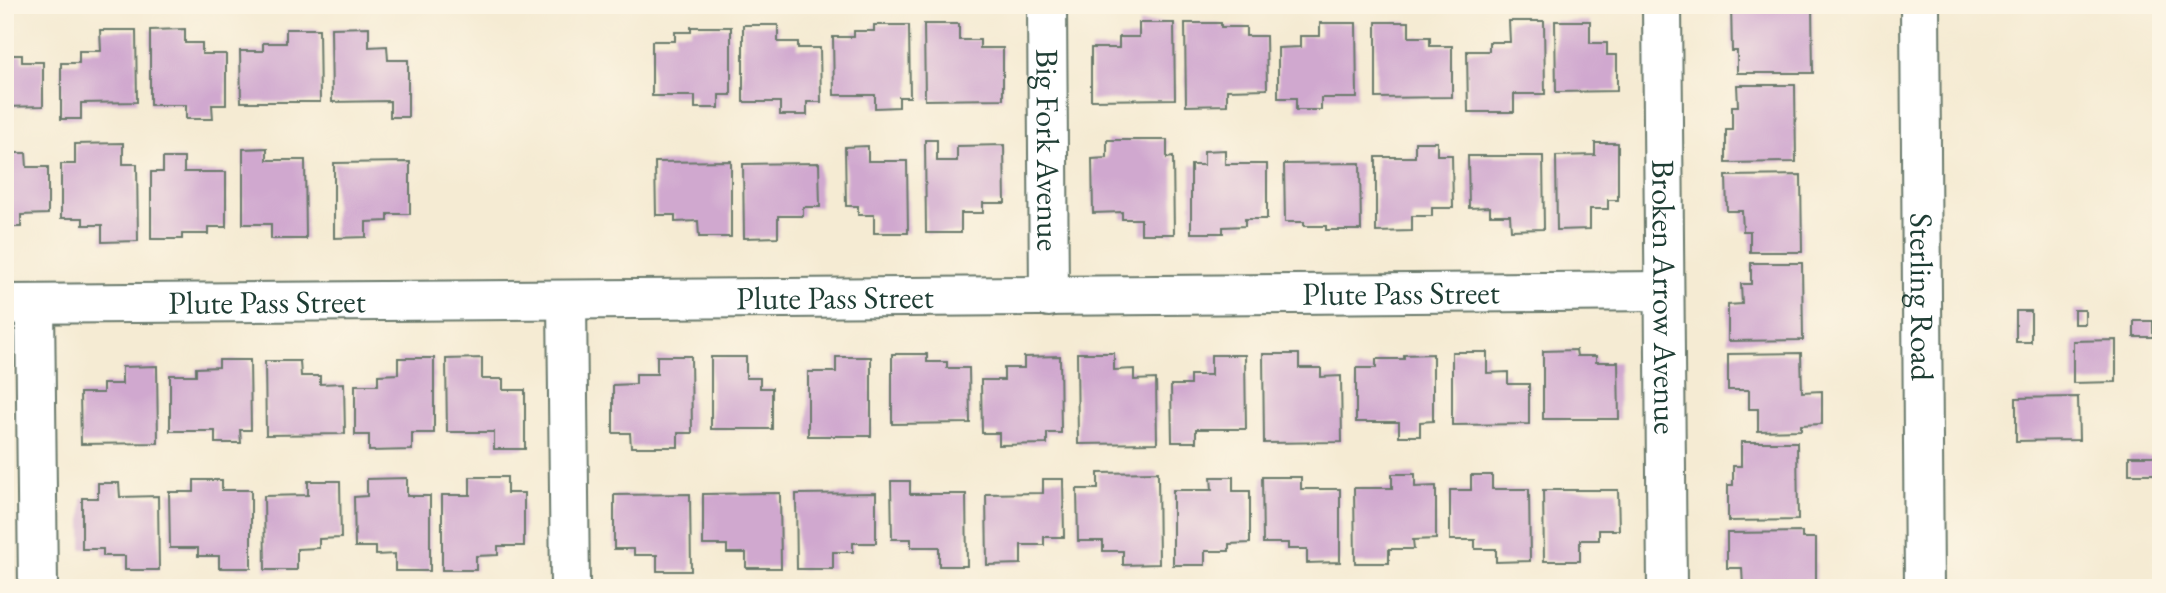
<svg xmlns="http://www.w3.org/2000/svg" width="2166" height="593" viewBox="0 0 2166 593" font-family="'EB Garamond',serif">
  <style>
    .building { fill: #d0a8cf }
    .lines { fill: none; stroke-linecap: round; stroke-linejoin: round }
    .minor-casing { stroke: #6a7a6c; stroke-width: 42 }
    .minor { stroke: #fff; stroke-width: 38 }
    .labels { text-anchor: middle; dominant-baseline: central; stroke-width: 5; stroke-linejoin: round; paint-order: stroke }
    .street-label { font-size: 32px; fill: #1f3d34; stroke: #fcf5e5 }
  </style>
  <rect width="100%" height="100%" fill="#fcf5e5"/>
  <filter id="ink" filterUnits="userSpaceOnUse"><feTurbulence type="fractalNoise" baseFrequency=".0143" numOctaves="2"/><feDisplacementMap in="SourceGraphic" scale="14" xChannelSelector="R" yChannelSelector="G"/><feConvolveMatrix kernelMatrix="1 2 1 2 8 2 1 2 1" color-interpolation-filters="sRGB"/></filter>
  <filter id="wash" filterUnits="userSpaceOnUse"><feTurbulence type="fractalNoise" baseFrequency=".00686" numOctaves="4" result="noise"/><feDisplacementMap in="SourceGraphic" scale="28" xChannelSelector="R" yChannelSelector="G"/><feGaussianBlur stdDeviation="1.57" result="paint"/><feColorMatrix in="noise" values="0 0 0 0 0 0 0 0 0 0 0 0 0 0 0 0 0 1.4 0 .05"/><feComposite in="paint" operator="in"/></filter>
  <g filter="url(#wash)">
    <rect width="100%" height="100%" fill="#f5ebd3"/>
    <g id="blocks">
      <g class="building">
        <polygon points="1731,5 1812,5 1813,73 1737,73 1737,51 1732,51"/>
        <polygon points="1509,21 1544,21 1545,94 1514,94 1514,112 1468,112 1467,51 1489,51 1489,42 1510,42"/>
        <polygon points="1555,21 1590,21 1590,43 1607,43 1607,55 1617,55 1617,91 1556,92"/>
        <polygon points="1376,22 1409,22 1409,37 1430,37 1430,46 1452,46 1452,97 1376,98"/>
        <polygon points="1139,23 1174,23 1175,99 1091,100 1091,48 1119,48 1119,37 1139,37"/>
        <polygon points="1185,23 1221,23 1221,27 1246,27 1246,36 1266,36 1267,89 1227,90 1227,105 1186,106"/>
        <polygon points="1320,23 1356,23 1357,98 1321,98 1321,110 1296,110 1296,98 1278,98 1278,48 1300,47 1300,36 1320,36"/>
        <polygon points="924,24 959,24 959,40 980,40 980,48 1003,48 1003,99 925,100"/>
        <polygon points="743,25 778,25 778,42 798,42 798,48 820,48 821,102 807,102 807,115 780,115 780,102 743,102"/>
        <polygon points="874,25 909,25 910,97 899,97 899,107 875,108 875,95 834,95 833,37 854,37 854,31 874,31"/>
        <polygon points="369,27 369,47 387,46 388,60 408,60 408,117 390,117 390,101 332,102 331,28"/>
        <polygon points="691,27 731,27 731,95 719,95 719,108 695,108 695,96 652,96 652,41 675,41 675,32 691,32"/>
        <polygon points="185,29 185,43 202,43 202,54 226,54 226,105 212,105 213,119 186,119 186,105 150,105 150,30"/>
        <polygon points="286,29 319,29 320,102 241,102 240,51 263,51 263,43 286,43"/>
        <polygon points="100,30 136,30 137,102 81,103 81,119 61,119 61,63 79,63 79,51 101,51"/>
        <polygon points="5,55 22,55 22,62 43,62 43,106 5,107"/>
        <polygon points="1737,85 1795,85 1796,162 1726,163 1726,130 1732,130 1732,106 1738,106"/>
        <polygon points="925,140 937,140 937,161 957,161 957,146 1004,145 1005,203 983,203 983,213 961,213 961,233 926,233"/>
        <polygon points="1107,140 1167,140 1167,158 1173,157 1174,234 1141,234 1141,219 1122,219 1122,212 1093,213 1092,159 1107,158"/>
        <polygon points="1415,142 1437,142 1437,155 1452,155 1453,208 1432,208 1432,216 1412,216 1412,231 1376,232 1376,157 1415,157"/>
        <polygon points="123,143 123,164 137,164 138,241 102,242 102,225 83,225 83,218 61,218 61,164 75,164 75,144"/>
        <polygon points="1595,143 1618,143 1618,200 1608,200 1608,209 1590,209 1590,229 1557,230 1556,156 1595,155"/>
        <polygon points="868,146 868,161 907,161 908,233 874,233 874,215 858,215 858,206 846,206 845,147"/>
        <polygon points="267,148 267,160 305,160 306,239 271,239 271,224 243,224 243,149"/>
        <polygon points="1225,150 1225,164 1267,164 1267,219 1245,219 1245,226 1223,227 1223,233 1191,233 1191,165 1204,165 1204,151"/>
        <polygon points="5,153 26,153 27,167 48,167 48,214 21,215 21,227 5,227"/>
        <polygon points="1468,156 1543,156 1544,229 1511,230 1510,215 1490,215 1490,207 1469,208"/>
        <polygon points="163,158 184,158 184,172 226,172 226,227 208,227 208,234 182,234 182,239 151,239 151,172 163,172"/>
        <polygon points="731,161 731,237 699,237 698,221 675,222 675,215 656,215 655,162"/>
        <polygon points="410,162 410,214 388,214 388,221 366,222 366,237 334,238 334,163"/>
        <polygon points="819,163 820,207 803,207 803,216 778,216 778,237 744,238 743,164"/>
        <polygon points="1360,163 1361,230 1326,230 1326,226 1304,226 1304,222 1285,222 1284,164"/>
        <polygon points="1801,175 1802,252 1750,252 1750,231 1743,231 1742,211 1727,211 1726,176"/>
        <polygon points="1751,263 1802,263 1803,340 1728,341 1728,305 1742,304 1741,284 1751,284"/>
        <rect x="2074" y="310" width="11" height="14"/>
        <rect x="2016" y="311" width="15" height="31"/>
        <rect x="2134" y="321" width="19" height="16"/>
        <polygon points="2116,340 2116,382 2073,383 2073,341"/>
        <polygon points="1576,350 1577,356 1596,356 1596,362 1618,362 1619,419 1543,419 1543,351"/>
        <polygon points="1452,352 1487,352 1487,373 1508,372 1508,384 1529,384 1529,424 1452,425"/>
        <polygon points="1077,353 1114,353 1114,370 1134,369 1134,380 1156,379 1157,443 1078,444"/>
        <polygon points="1801,353 1802,392 1822,391 1822,424 1801,425 1801,430 1758,431 1758,409 1749,409 1749,390 1728,390 1728,354"/>
        <polygon points="892,354 927,354 927,362 947,362 947,368 969,368 970,423 892,424"/>
        <polygon points="1263,354 1299,354 1299,368 1321,368 1321,377 1341,376 1342,442 1264,443"/>
        <polygon points="1433,354 1433,421 1420,422 1420,436 1399,436 1399,422 1356,422 1356,368 1376,368 1376,359 1404,359 1404,355"/>
        <polygon points="1211,355 1245,355 1246,429 1196,429 1196,442 1172,442 1171,385 1190,385 1190,375 1211,375"/>
        <polygon points="657,356 691,356 692,433 678,433 678,447 631,447 630,433 613,433 613,385 636,384 636,374 657,374"/>
        <polygon points="1060,356 1061,433 1047,433 1047,444 999,445 999,433 982,433 981,380 1004,380 1004,368 1024,368 1024,357"/>
        <polygon points="711,357 746,357 746,378 760,378 760,388 772,388 772,429 711,429"/>
        <polygon points="836,357 871,357 871,436 808,436 808,372 836,372"/>
        <polygon points="398,358 434,358 434,433 412,433 412,450 369,451 369,435 355,435 355,385 378,385 378,375 398,374"/>
        <polygon points="482,358 482,379 503,379 503,390 525,390 525,449 494,449 494,432 447,432 446,359"/>
        <polygon points="219,360 250,360 251,430 240,430 241,443 215,443 215,431 170,431 170,375 196,375 196,368 219,367"/>
        <polygon points="265,361 300,361 301,376 320,376 320,384 344,383 345,434 266,435"/>
        <polygon points="157,366 158,443 81,444 80,393 103,393 103,384 122,384 122,367"/>
        <polygon points="2078,397 2079,440 2016,441 2016,398"/>
        <polygon points="1741,442 1797,442 1798,520 1728,521 1728,485 1733,485 1733,466 1741,466"/>
        <rect x="2129" y="456" width="32" height="18"/>
        <polygon points="1158,472 1159,564 1123,565 1123,551 1103,551 1103,541 1078,541 1077,489 1098,489 1098,473"/>
        <polygon points="1392,474 1415,474 1415,487 1436,486 1436,539 1413,540 1414,549 1389,549 1389,563 1355,563 1354,488 1392,488"/>
        <polygon points="1471,475 1492,475 1492,489 1529,489 1530,561 1496,562 1496,549 1475,549 1475,540 1450,540 1450,490 1471,490"/>
        <polygon points="470,477 507,477 507,493 524,493 524,546 498,546 498,555 476,556 476,570 442,570 442,495 470,495"/>
        <polygon points="1211,477 1233,477 1233,491 1250,491 1250,543 1229,544 1229,551 1205,551 1205,565 1173,565 1173,490 1212,490"/>
        <polygon points="1262,477 1301,477 1301,489 1340,489 1340,562 1307,563 1307,549 1288,549 1288,543 1263,543"/>
        <polygon points="407,478 407,496 430,496 430,571 395,571 395,554 376,555 376,547 355,547 354,497 367,496 367,479"/>
        <polygon points="1043,479 1063,479 1064,537 1044,537 1044,545 1021,545 1021,564 987,565 986,494 1043,493"/>
        <polygon points="194,480 222,480 222,490 251,490 251,568 219,568 219,556 198,556 198,548 170,548 169,492 194,492"/>
        <polygon points="308,481 340,481 341,538 319,539 319,548 297,549 297,570 265,570 264,496 308,495"/>
        <polygon points="891,481 910,481 910,494 966,494 967,566 939,566 939,547 911,547 911,539 892,539"/>
        <polygon points="98,483 119,483 120,497 158,496 159,570 125,570 125,556 103,556 103,549 82,549 82,498 98,498"/>
        <polygon points="1543,490 1618,490 1619,530 1599,530 1599,540 1580,540 1580,561 1544,561"/>
        <polygon points="780,493 781,568 746,568 746,553 727,553 727,545 703,545 703,494"/>
        <polygon points="876,493 876,543 853,543 853,552 833,552 833,569 797,569 796,494"/>
        <polygon points="690,494 691,571 657,571 657,555 634,555 634,549 614,549 614,495"/>
        <polygon points="1802,532 1802,538 1816,538 1816,588 1743,587 1742,568 1727,568 1727,533"/>
      </g>
    </g>
  </g>
  <g filter="url(#ink)">
    <use href="#blocks" fill-opacity="0" stroke="#6a7a6c" stroke-width="2"/>
    <g class="lines">
      <g class="minor-casing">
        <g id="minor">
          <path id="s1" d="M1047 5 1049 297"/>
          <path id="s2" d="M1662 5 1667 588"/>
          <path id="s3" d="M1920 5 1924 588"/>
          <polyline points="567,300 570,588"/>
          <path id="s4" d="M5 304 1664 291"/>
          <polyline points="35,304 38,588"/>
        </g>
      </g>
      <use href="#minor" class="minor"/>
    </g>
  </g>
  <g class="labels">
    <g class="street-label">
      <text stroke="none"><textPath href="#s1" startOffset="145">Big Fork Avenue</textPath></text>
      <text stroke="none"><textPath href="#s4" startOffset="1396">Plute Pass Street</textPath></text>
      <text stroke="none"><textPath href="#s2" startOffset="292">Broken Arrow Avenue</textPath></text>
      <text stroke="none"><textPath href="#s3" startOffset="292">Sterling Road</textPath></text>
      <text stroke="none"><textPath href="#s4" startOffset="830">Plute Pass Street</textPath></text>
      <text stroke="none"><textPath href="#s4" startOffset="262">Plute Pass Street</textPath></text>
    </g>
  </g>
  <rect width="2166" height="593" fill="none" stroke="#fcf5e5" stroke-width="28"/>
</svg>
